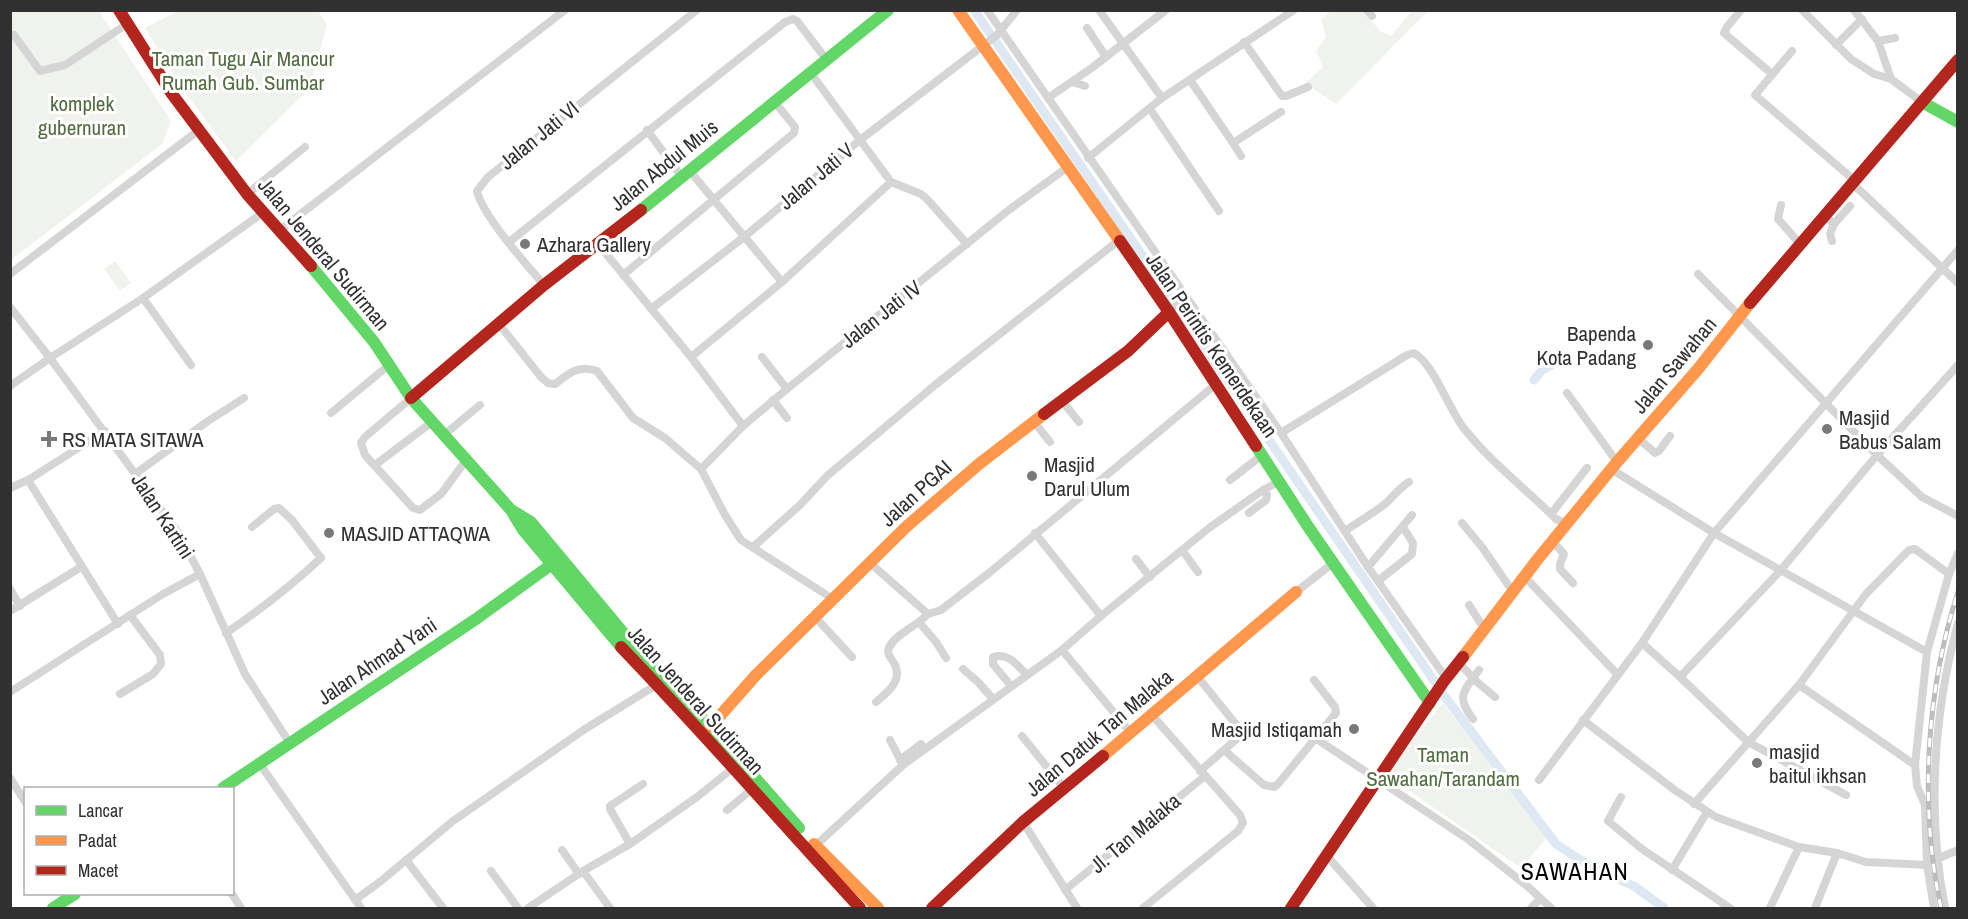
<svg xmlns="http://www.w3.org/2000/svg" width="1968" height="919" viewBox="0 0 1968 919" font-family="'Archivo Narrow',sans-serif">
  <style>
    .green { fill: #f0f3ed }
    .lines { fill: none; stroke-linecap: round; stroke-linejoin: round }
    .canal { stroke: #dde8f2; stroke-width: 9 }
    .street { stroke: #d5d5d5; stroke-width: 8 }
    .fast { stroke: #63d668; stroke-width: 12 }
    .slow { stroke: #ff974d; stroke-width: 12 }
    .jam { stroke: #b3261e; stroke-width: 12 }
    .rail-casing { stroke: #bdbdbd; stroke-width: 5 }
    .rail { stroke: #fff; stroke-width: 3; stroke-dasharray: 9; stroke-linecap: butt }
    .poi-dot { fill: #797979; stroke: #fff; stroke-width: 2 }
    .labels { text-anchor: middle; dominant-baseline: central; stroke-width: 6; stroke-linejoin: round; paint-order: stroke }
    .park-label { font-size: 21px; fill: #526c40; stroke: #fff }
    .street-label { font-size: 21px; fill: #313131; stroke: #fff }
    .poi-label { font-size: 21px; fill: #313131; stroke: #fff; text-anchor: start }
    .quarter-label { font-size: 24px; letter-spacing: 1.5px; fill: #000; stroke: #fff }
  </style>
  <rect width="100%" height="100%" fill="#fff"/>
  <g class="green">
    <polygon points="180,10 318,11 327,25 309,89 236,161 182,88 145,28"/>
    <polygon points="11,11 99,11 171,121 162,144 11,260"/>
    <polygon points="1331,11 1364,11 1380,31 1391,36 1412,11 1428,11 1336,104 1305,83 1323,67 1316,51 1326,37 1321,19"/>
    <polygon points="115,261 131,283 120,291 104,269"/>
    <polygon points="1443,703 1549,835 1521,868 1385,774"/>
  </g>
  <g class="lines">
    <g class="canal">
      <polyline points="974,10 1446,698 1556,844 1593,868 1634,886 1664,908"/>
      <polyline points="1534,380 1542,370 1566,357"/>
    </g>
    <g class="street">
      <polyline points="987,10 1281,433 1368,567 1446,678"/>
      <polyline points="1099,10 1162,98"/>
      <polyline points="1367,10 1372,16"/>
      <polyline points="1741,10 1727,27 1724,33 1772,74"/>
      <polyline points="1802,10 1851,59 1874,74 1891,79 1922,102"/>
      <polyline points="1854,10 1878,41 1891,79"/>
      <polyline points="1087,28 1106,57"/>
      <polyline points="14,35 40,71 65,65 127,24"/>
      <polyline points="1878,41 1895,38"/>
      <polyline points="1244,42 1282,96 1286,96 1308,87"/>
      <polyline points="1836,45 1862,19"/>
      <polyline points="1792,51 1755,95 1854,180"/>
      <polyline points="810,72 891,182 921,194 927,199 967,244"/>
      <polyline points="1190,80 1233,143 1281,112"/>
      <polyline points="1072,82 1085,86"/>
      <polyline points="1048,98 1093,67 1166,10"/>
      <polyline points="1150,109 1219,211"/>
      <polyline points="647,130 681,176"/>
      <polyline points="1233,143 1241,156"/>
      <polyline points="1088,158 1162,98 1294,10"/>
      <polyline points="689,170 782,282"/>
      <polyline points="1852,183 1958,283"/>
      <polyline points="247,194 305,147"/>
      <polyline points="1781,205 1778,219 1800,244"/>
      <polyline points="1824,215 1834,224 1830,234 1832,241"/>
      <polyline points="1834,224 1850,206"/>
      <polyline points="280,230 565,10"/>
      <polyline points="509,242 785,22 793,19 797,21 826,59"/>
      <polyline points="598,244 691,357 743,426"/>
      <polyline points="10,274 199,130"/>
      <polyline points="1698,274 1877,455 1958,365"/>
      <polyline points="623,275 794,133 795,127 774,101"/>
      <path d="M544 285C526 264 482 215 477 191L488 177 697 10"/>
      <polyline points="143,298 191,365"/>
      <polyline points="10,307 50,358 177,531 200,574 245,674 289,742"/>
      <polyline points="651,309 744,237 860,140 997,35 1017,10"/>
      <polyline points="1169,312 1186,298"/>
      <polyline points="1173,320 1191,306"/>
      <path d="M499 324 541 377 548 383 555 384C568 374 579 364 597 371L633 418 665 438 701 469 725 515 741 540 833 599"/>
      <polyline points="691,357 782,282 891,182"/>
      <polyline points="762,357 787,389"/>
      <polyline points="10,386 50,358 143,298 264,212"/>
      <polyline points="1567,393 1617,462"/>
      <polyline points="411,398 365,437 361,443 365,455 413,508 420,510 441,494 467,459"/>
      <polyline points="773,400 787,418"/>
      <polyline points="1063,402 1079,422"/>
      <polyline points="331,413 389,365"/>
      <polyline points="1034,422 1050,442"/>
      <path d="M1281 433 1407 355 1414 353C1433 363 1449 409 1463 427 1489 461 1525 488 1556 519L1567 524"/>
      <polyline points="445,434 480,405"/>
      <polyline points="1638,438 1655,453 1659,451 1670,436"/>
      <polyline points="375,465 432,422"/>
      <polyline points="701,469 743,426 787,389 1010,209 1068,167"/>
      <polyline points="1611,469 1714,533 1927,652"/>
      <polyline points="135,474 208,421 244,398"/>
      <polyline points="28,480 118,624"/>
      <polyline points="1230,480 1262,455"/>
      <polyline points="10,488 28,480 105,431"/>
      <polyline points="1249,513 1266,500 1267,495 1263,490"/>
      <polyline points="1551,514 1587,468"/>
      <polyline points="1462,523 1482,547 1513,592"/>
      <path d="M1345 531C1358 522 1372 514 1385 504 1394 496 1399 488 1409 482"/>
      <polyline points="1035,533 1101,616"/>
      <polyline points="1552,541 1564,554 1560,564 1560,569 1573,583"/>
      <polyline points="753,547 800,505 827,476 935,385 1118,241"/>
      <polyline points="1182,550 1198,572"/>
      <polyline points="1136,559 1150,577"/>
      <polyline points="870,563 928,614 941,610 989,573 1215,385"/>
      <polyline points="1368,567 1412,515"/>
      <polyline points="1525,577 1617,674"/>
      <polyline points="1378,581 1412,554 1413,543 1403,527"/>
      <polyline points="10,589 20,606"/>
      <polyline points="1296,592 1333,563"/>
      <polyline points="1469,605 1485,630"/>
      <polyline points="10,611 81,567"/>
      <polyline points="928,614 919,622 936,642 946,658"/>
      <polyline points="815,617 852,657"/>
      <path d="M226 633C260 610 291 586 321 558L292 520 279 508 274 509 252 527"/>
      <polyline points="1642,643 1680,677 1780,571 1877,455 1922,497 1958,516"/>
      <polyline points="1062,650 1131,733"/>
      <polyline points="1458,662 1477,682 1495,697"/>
      <polyline points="963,669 978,682 993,699"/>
      <polyline points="1197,676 1242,732 1240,736 1200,771"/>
      <polyline points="1680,677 1748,742 1846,795"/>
      <polyline points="1799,685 1915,765"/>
      <path d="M1011 686 993 664V657C1008 652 1017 665 1027 675"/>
      <polyline points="10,692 163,594 200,574"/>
      <polyline points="120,694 153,674 161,664 160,655 130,615"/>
      <path d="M876 702C887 693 904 680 894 663 892 660 888 655 888 651 890 639 910 628 919 622"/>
      <path d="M1473 719C1455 696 1464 691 1479 670"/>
      <polyline points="1583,720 1676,791 1716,817 1799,847 1837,853 1866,862 1927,865"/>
      <polyline points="1022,736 1064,788"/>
      <polyline points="1315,738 1469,840 1526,885 1551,908"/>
      <polyline points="890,740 903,765"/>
      <polyline points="1224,750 1264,785 1274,787 1278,784 1336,713 1335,707 1314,680"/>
      <polyline points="900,760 921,744"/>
      <polyline points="259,763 361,908"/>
      <polyline points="10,778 26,803"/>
      <polyline points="1539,780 1642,643 1714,533 1958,250"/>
      <polyline points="1621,797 1608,821 1642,849 1730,908"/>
      <polyline points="1694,804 1799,685 1866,594 1909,550 1915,549 1949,574"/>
      <polyline points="727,810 751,790"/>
      <polyline points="1023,822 1077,908"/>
      <polyline points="630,844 610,809 610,806 643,784"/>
      <polyline points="815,846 903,765 1062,650 1101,616 1209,528 1263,490 1280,481"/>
      <polyline points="562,850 579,874"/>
      <polyline points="1327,856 1373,908"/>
      <polyline points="1939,858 1958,850"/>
      <polyline points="406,860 443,908"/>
      <polyline points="1672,870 1707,812"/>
      <polyline points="491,871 518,908"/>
      <polyline points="583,871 610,908"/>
      <polyline points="1065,890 1205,776"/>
      <polyline points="232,894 241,908"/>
      <polyline points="355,900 381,881 453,821 585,729 658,684"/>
      <polyline points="528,908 583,871 630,844 697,797 733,768"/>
      <polyline points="1143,908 1238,831 1243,823 1240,815 1152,715"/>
      <polyline points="1531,908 1540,899"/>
      <polyline points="1770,908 1799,847"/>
      <polyline points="1815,908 1837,853"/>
      <polyline points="1934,908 1927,865 1925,805 1917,786 1915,765 1927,652 1949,574 1958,553"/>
      <path d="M1945 908C1927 815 1933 715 1958 623"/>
    </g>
    <g class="fast">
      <polyline points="1922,102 1958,122"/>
      <polyline points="641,210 888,10"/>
      <polyline points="311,266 374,342 411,398 511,510 523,530 621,647"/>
      <polyline points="1256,446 1309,528 1430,703"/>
      <polyline points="513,511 531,522 621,630 687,700 799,828"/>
      <polyline points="223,788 476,619 559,559"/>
      <polyline points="53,908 75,894"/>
    </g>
    <g class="slow">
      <polyline points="958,10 1120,241"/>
      <polyline points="1463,657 1537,560 1617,462 1698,369 1750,303"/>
      <polyline points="710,727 756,675 906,527 979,464 1044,414"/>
      <polyline points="1103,756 1296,592"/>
      <polyline points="814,844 878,908"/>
    </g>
    <g class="jam">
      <polyline points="119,10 172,94 247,194 311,266"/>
      <polyline points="1120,241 1169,312 1256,446"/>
      <polyline points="1750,303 1958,60"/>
      <polyline points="411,398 544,285 641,210"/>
      <polyline points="1044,414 1128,351 1169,312"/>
      <path d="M621 647C703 732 780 821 860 908"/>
      <polyline points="932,908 1023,822 1103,756"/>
      <polyline points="1291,908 1444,681 1463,657"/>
    </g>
    <g class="rail-casing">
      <path id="rail" d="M1941 908C1919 807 1926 691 1958 592"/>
    </g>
    <use href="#rail" class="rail"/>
  </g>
  <g class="poi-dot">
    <circle cx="525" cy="244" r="6"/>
    <circle cx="1648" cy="345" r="6"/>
    <circle cx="1827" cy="429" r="6"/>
    <path d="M46 430h6v6h6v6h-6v6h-6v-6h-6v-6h6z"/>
    <circle cx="1032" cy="476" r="6"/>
    <circle cx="329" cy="533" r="6"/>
    <circle cx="1354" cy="729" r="6"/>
    <circle cx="1757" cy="763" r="6"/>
  </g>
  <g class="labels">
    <g class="park-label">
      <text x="243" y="58">Taman Tugu Air Mancur<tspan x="243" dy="24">Rumah Gub. Sumbar</tspan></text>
      <text x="82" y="103">komplek<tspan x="82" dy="24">gubernuran</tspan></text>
      <text x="1443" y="754">Taman<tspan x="1443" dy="24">Sawahan/Tarandam</tspan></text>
    </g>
    <g class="street-label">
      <text transform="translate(539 135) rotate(-39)">Jalan Jati VI</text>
      <text transform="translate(664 165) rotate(-39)">Jalan Abdul Muis</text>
      <text transform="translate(816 176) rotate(-40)">Jalan Jati V</text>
      <text transform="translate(324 254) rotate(50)">Jalan Jenderal Sudirman</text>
      <text transform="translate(881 314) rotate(-38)">Jalan Jati IV</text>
      <text transform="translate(1212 345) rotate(56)">Jalan Perintis Kemerdekaan</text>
      <text transform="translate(1674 365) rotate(-50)">Jalan Sawahan</text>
      <text transform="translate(916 493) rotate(-42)">Jalan PGAI</text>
      <text transform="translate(163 516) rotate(57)">Jalan Kartini</text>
      <text transform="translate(377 661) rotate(-34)">Jalan Ahmad Yani</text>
      <text transform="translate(696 700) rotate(48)">Jalan Jenderal Sudirman</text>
      <text transform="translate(1099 733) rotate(-40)">Jalan Datuk Tan Malaka</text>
      <text transform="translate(1135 833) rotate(-40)">Jl. Tan Malaka</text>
    </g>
    <g class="poi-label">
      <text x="537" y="244">Azhara Gallery</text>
      <text x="1636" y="333" text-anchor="end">Bapenda<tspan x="1636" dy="24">Kota Padang</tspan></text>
      <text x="1839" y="417">Masjid<tspan x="1839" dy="24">Babus Salam</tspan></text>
      <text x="62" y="439">RS MATA SITAWA</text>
      <text x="1044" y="464">Masjid<tspan x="1044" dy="24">Darul Ulum</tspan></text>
      <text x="341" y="533">MASJID ATTAQWA</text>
      <text x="1342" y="729" text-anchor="end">Masjid Istiqamah</text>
      <text x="1769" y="751">masjid<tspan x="1769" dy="24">baitul ikhsan</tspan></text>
    </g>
    <g class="quarter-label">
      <text x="1575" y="871">SAWAHAN</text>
    </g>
  </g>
  <rect width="1968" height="919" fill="none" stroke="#313131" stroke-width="24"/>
  <rect x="24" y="787" width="210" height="108" fill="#ffffff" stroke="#adadad" stroke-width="1.5"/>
  <rect x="36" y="806" width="30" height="9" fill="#63d668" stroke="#adadad" stroke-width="1.5"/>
  <text x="78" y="817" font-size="18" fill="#313131">Lancar</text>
  <rect x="36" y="836" width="30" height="9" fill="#ff974d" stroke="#adadad" stroke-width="1.5"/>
  <text x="78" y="847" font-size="18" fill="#313131">Padat</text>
  <rect x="36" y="866" width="30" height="9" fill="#b3261e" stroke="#adadad" stroke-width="1.5"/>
  <text x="78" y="877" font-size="18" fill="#313131">Macet</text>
</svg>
